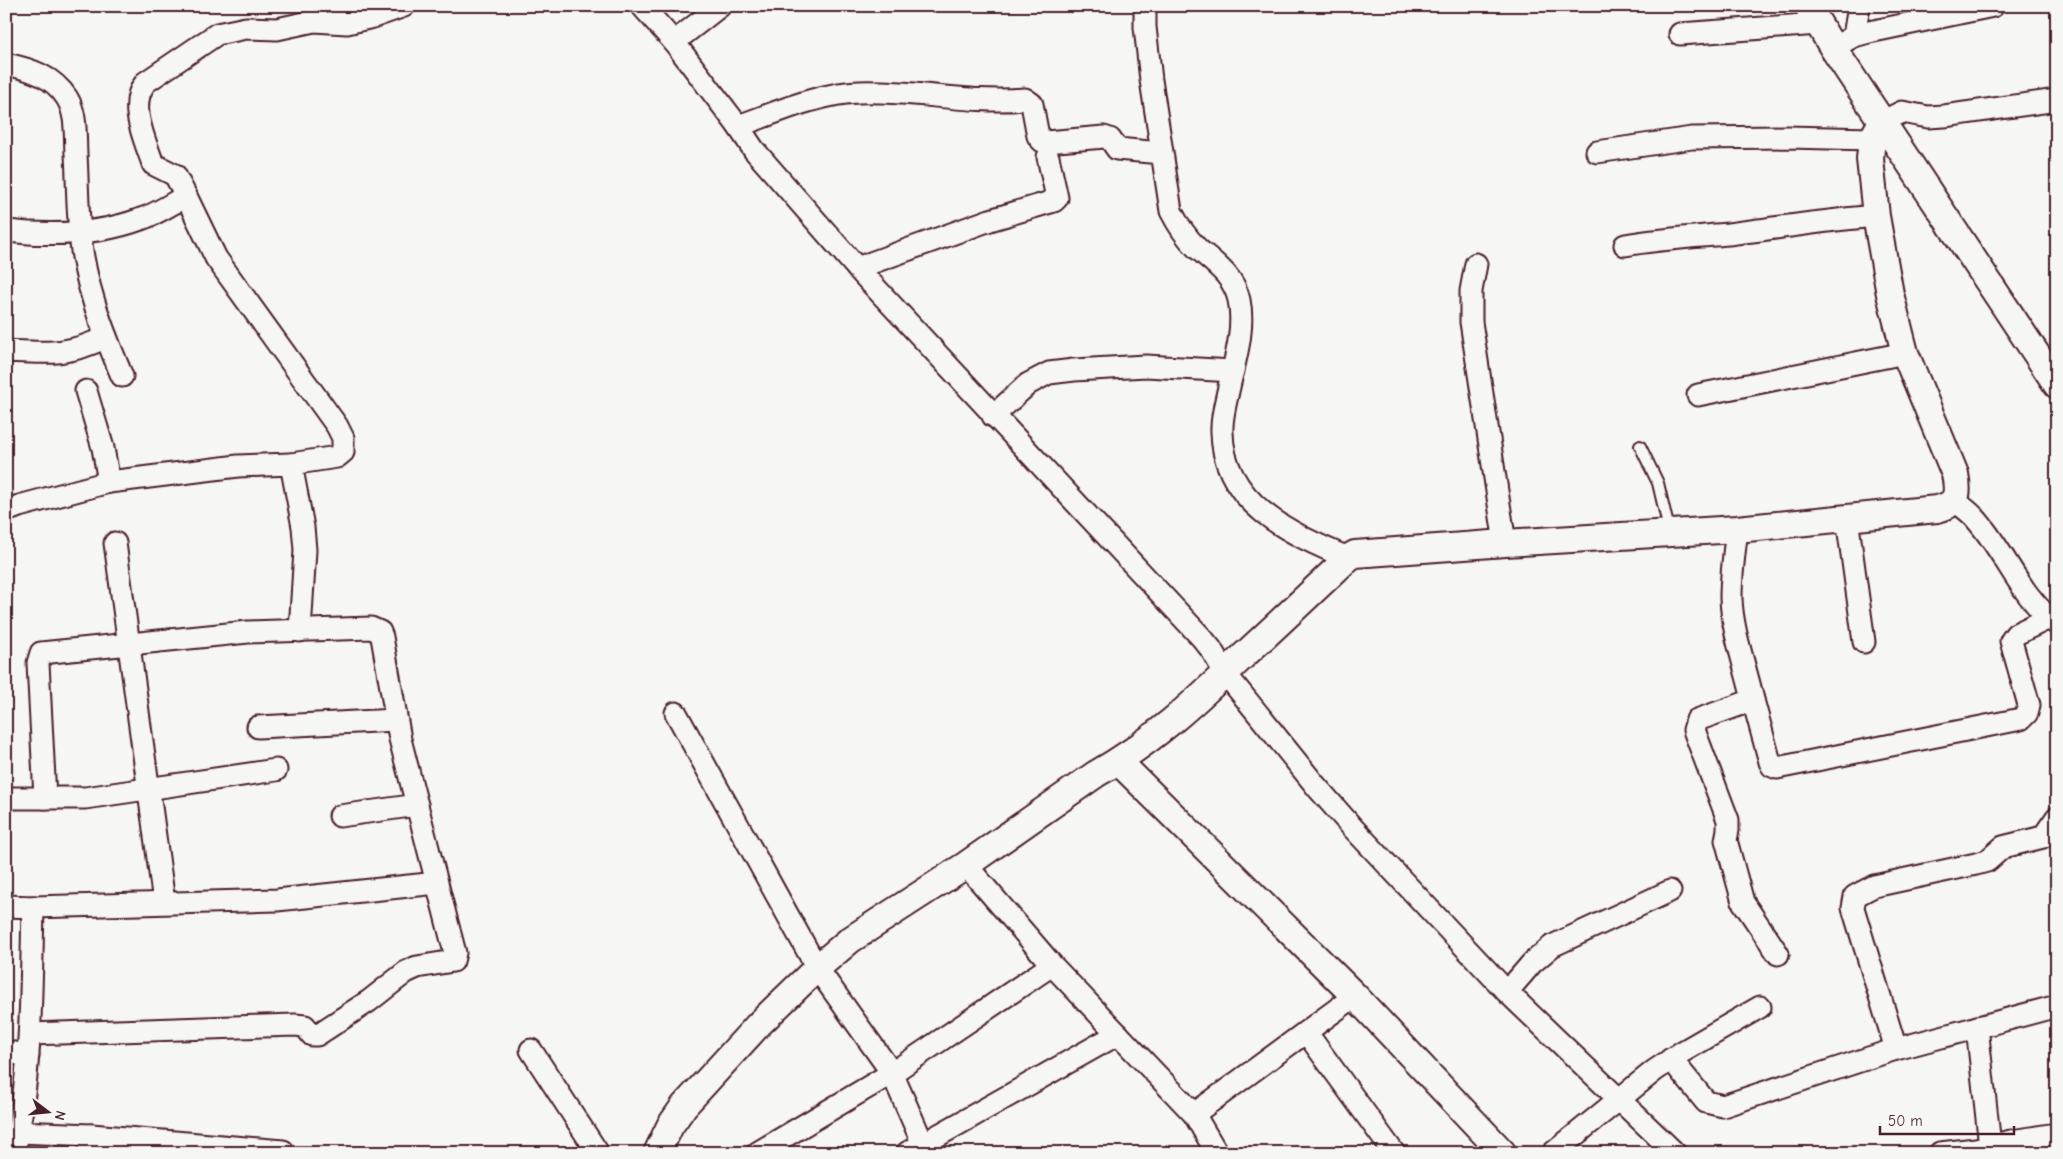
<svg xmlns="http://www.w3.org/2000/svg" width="2063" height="1159" viewBox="0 0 2063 1159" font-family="'Comic Neue',sans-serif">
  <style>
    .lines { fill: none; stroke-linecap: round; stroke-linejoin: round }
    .service-casing { stroke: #4a1f2b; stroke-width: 14 }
    .minor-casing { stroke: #4a1f2b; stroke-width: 25 }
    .tertiary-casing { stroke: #4a1f2b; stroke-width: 30 }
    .service { stroke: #f6f6f2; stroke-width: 10 }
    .minor { stroke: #f6f6f2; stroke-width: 21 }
    .tertiary { stroke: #f6f6f2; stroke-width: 26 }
  </style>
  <rect width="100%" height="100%" fill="#f6f6f2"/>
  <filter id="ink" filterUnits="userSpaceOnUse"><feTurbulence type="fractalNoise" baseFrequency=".02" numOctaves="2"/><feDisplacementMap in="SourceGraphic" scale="10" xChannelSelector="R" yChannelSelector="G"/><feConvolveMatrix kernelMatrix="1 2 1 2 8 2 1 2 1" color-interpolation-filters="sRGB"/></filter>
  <g filter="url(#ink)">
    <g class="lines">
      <g class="service-casing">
        <polyline id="service" points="1640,446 1658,483 1670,534"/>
      </g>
      <g class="minor-casing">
        <g id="minor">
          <path d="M642 6 674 42 738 126C775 113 820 93 859 92 914 90 969 104 1025 99L1032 104 1038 136 1042 141 1046 142 1104 137 1110 139 1117 149 1161 153"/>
          <path d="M1145 6V27L1151 80 1171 211C1178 225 1186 237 1197 248 1214 263 1234 276 1239 300 1245 328 1235 360 1229 387 1226 401 1221 418 1222 432 1223 504 1291 534 1348 558"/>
          <polyline points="1680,34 1819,24"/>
          <polyline points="1854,36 1859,6"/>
          <polyline points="674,42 720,6"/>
          <polyline points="1833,48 1854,36 1869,32 1993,6"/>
          <path d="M6 64C30 69 53 76 67 98 77 114 75 137 76 154 78 188 77 223 83 257 90 298 106 338 122 376"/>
          <polyline points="1882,122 1902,112 1928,117 1944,116 2057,100"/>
          <polyline points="738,126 754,150 857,268 1202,638 1211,649 1225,673 1316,786 1352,827 1507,992 1675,1153"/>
          <polyline points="1597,152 1692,138 1787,137 1872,139"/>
          <path d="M186 196 175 175 153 164C145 140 127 104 146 82L217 34 246 28 277 29 314 21 347 23 373 17 404 6"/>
          <path d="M6 231C51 236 98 235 141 219 157 214 171 204 186 196L216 258 337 426 343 438V452L337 457 291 464"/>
          <path d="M1625 245C1659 239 1693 237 1728 234 1778 228 1827 220 1876 216"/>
          <polyline points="1476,264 1471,291 1471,322 1505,543"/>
          <polyline points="857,268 990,220 1054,201 1057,198 1056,193 1048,157"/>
          <path d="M6 351C47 353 68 356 106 337"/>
          <polyline points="86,391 103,448 109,482"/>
          <polyline points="1698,395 1905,353"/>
          <polyline points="993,416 1028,384 1049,373 1074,370 1146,366 1233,371"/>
          <path d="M1954 500C1961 506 1969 511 1975 518 2005 551 2020 597 2057 624"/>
          <polyline points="6,511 19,506 109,482 238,466 291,464 303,527 305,550 300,631"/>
          <polyline points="1847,518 1864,642"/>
          <path d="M1737 529C1734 552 1731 575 1731 598 1732 631 1746 668 1753 700L1697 720 1694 730 1728 820V830L1726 840 1743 902 1778 954"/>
          <polyline points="115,543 164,902"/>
          <polyline points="1753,700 1770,762 1772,766 1777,768 2021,719 2027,713 2029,705 2011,641 2016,634 2049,618"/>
          <polyline points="676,713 817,968 892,1073 927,1153"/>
          <polyline points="258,727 396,720"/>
          <polyline points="6,798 45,798 38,663 41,653 248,632 371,628 380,632 382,637 400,739 455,953 453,961 417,967 406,972 369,1001 317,1035 312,1035 305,1026 295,1025 30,1034"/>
          <polyline points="45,798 85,798 276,770"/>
          <polyline points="340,816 417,805"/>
          <polyline points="966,865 1052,965 1194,1114 1217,1153"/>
          <polyline points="6,906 33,907 277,900 437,883"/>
          <polyline points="1507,992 1532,963 1552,946 1670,891"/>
          <polyline points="1977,1027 1990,1146"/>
          <polyline points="1306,1032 1394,1153"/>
          <polyline points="1896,1049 1853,908 1855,896 1874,886 1976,864 1987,861 2003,847 2043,837 2057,817"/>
          <polyline points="531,1050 598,1153"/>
          <polyline points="6,1052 28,1055"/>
          <polyline points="1671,1059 1706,1102 1723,1106 1896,1049 2057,1006"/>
          <polyline points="1194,1114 1355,996"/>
          <polyline points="19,1132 91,1135 283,1151"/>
          <path d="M14 1153C32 1072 31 989 33 907"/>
          <polyline points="89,1153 91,1135"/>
          <polyline points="757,1153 892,1073 1052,965"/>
          <polyline points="907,1153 1118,1034"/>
          <polyline points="1553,1153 1654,1071 1682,1052 1760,1007"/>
          <polyline points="1940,1153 1976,1149 2011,1141 2057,1134"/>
        </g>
      </g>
      <g class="tertiary-casing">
        <g id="tertiary">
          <polyline points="1808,6 1833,48 2057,385"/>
          <polyline points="1118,761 1355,996 1503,1153"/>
          <path d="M657 1153 670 1126 684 1106 759 1024 817 968 850 940 966 865 1096 774C1151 743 1194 703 1239 660 1276 626 1312 592 1348 558L1355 554 1505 543 1737 529 1937 509C1958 504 1959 494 1955 474L1905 353 1890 294 1876 216 1870 159 1872 139 1882 122"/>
        </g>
      </g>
      <use href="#service" class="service"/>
      <use href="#minor" class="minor"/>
      <use href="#tertiary" class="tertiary"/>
    </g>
  </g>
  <rect width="2063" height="1159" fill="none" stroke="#f6f6f2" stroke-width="25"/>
  <rect x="12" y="12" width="2038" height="1134" fill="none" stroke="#4a1f2b" stroke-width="2" filter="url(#ink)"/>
  <g transform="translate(48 1112) rotate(106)" stroke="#f6f6f2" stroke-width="4" paint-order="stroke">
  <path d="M0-4L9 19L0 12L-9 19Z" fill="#4a1f2b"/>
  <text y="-8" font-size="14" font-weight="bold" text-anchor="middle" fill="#4a1f2b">N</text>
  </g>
  <path d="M1880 1126v8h134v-8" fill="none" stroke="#4a1f2b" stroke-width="2.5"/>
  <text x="1888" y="1126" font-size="15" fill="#4a1f2b" stroke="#f6f6f2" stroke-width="4" paint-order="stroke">50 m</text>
</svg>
